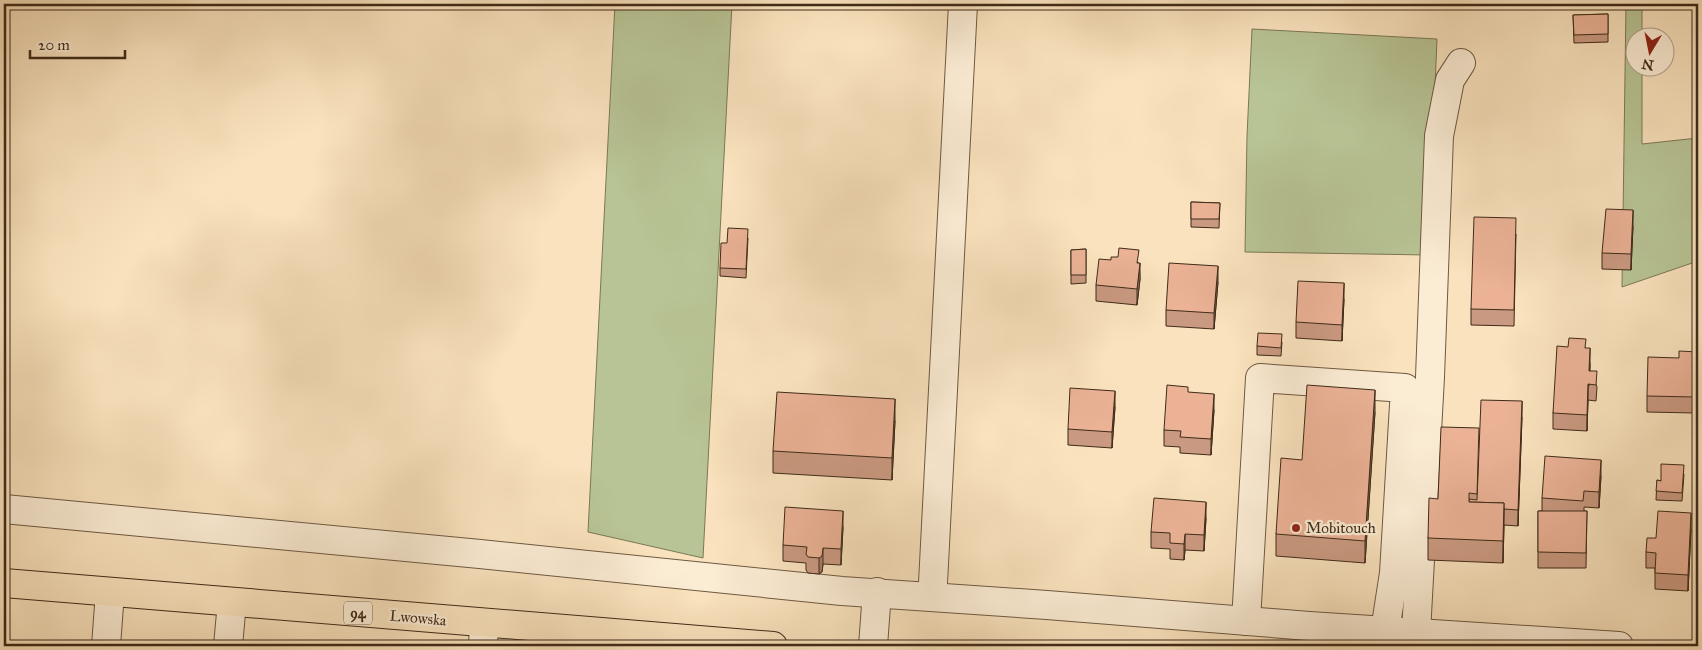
<svg xmlns="http://www.w3.org/2000/svg" width="1702" height="650" viewBox="0 0 1702 650" font-family="'IM FELL Great Primer',serif">
  <style>
    .green { fill: #b8c495; stroke: #7c7856 }
    .lines { fill: none; stroke-linecap: round; stroke-linejoin: round }
    .minor-casing { stroke: #6e5941; stroke-width: 30 }
    .major-casing { stroke: #3f2b18; stroke-width: 30 }
    .minor { stroke: #fbecd4; stroke-width: 28 }
    .major { stroke: #f9e2bd; stroke-width: 28 }
    .wall { fill: #ca9981; stroke: #3f2b18 }
    .shaded-wall { fill: #a47d69; stroke: #3f2b18 }
    .building { fill: #ebb296; stroke: #3f2b18 }
    .poi-dot { fill: #8f2418; stroke: #fbecd4; stroke-width: 2 }
    .labels { text-anchor: middle; dominant-baseline: central; stroke-width: 4.5; stroke-linejoin: round; paint-order: stroke }
    .shield { fill: #fbecd4; stroke: #776550; stroke-width: 1 }
    .shield-label { font-size: 14px; font-weight: bold; fill: #3f2b18 }
    .poi-label { font-size: 15px; fill: #3f2b18; stroke: #fbecd4; text-anchor: start }
    .street-label { font-size: 15px; fill: #3f2b18; stroke: #fbecd4 }
  </style>
  <rect width="100%" height="100%" fill="#f9e2bd"/>
  <filter id="stains"><feTurbulence type="fractalNoise" baseFrequency=".004" numOctaves="4"/><feColorMatrix values="0 0 0 0 .2 0 0 0 0 .09 0 0 0 0 .02 0 0 0 .5 -.17"/></filter>
  <radialGradient id="worn" r=".72"><stop offset=".6" stop-color="#630" stop-opacity="0"/><stop offset="1" stop-color="#630" stop-opacity=".3"/></radialGradient>
  <g class="green">
    <polygon points="615,4 732,4 703,558 588,532"/>
    <polygon points="1626,4 1642,4 1642,37 1634,38 1634,68 1642,68 1642,144 1698,138 1698,261 1622,287"/>
    <polygon points="1252,29 1437,39 1428,255 1245,252 1247,136"/>
  </g>
  <g class="lines">
    <g class="minor-casing">
      <g id="minor">
        <polyline points="4,509 480,554 842,591 1047,605 1309,626 1619,646"/>
        <polyline points="931,596 933,583 963,4"/>
        <polyline points="1246,621 1260,378 1405,388 1394,573 1385,631"/>
        <polyline points="1416,633 1430,377 1439,136 1450,80 1461,63"/>
        <polyline points="106,646 110,592"/>
        <polyline points="228,646 232,602"/>
        <polyline points="483,646 484,623"/>
        <polyline points="873,646 877,592"/>
      </g>
    </g>
    <g class="major-casing">
      <polyline id="major" points="4,583 773,646"/>
    </g>
    <use href="#minor" class="minor"/>
    <use href="#major" class="major"/>
  </g>
  <g class="wall">
    <polygon points="1608,14 1608,42 1574,43 1573,15"/>
    <polygon points="1191,202 1220,203 1219,228 1191,227"/>
    <polygon points="1633,226 1631,270 1602,269 1602,253"/>
    <polygon points="1516,234 1514,326 1471,325 1471,309"/>
    <polygon points="748,238 746,278 720,276 720,268"/>
    <polygon points="1086,249 1086,283 1071,284 1071,250"/>
    <polygon points="1111,260 1139,263 1140,279 1137,305 1096,301 1096,285"/>
    <polygon points="1218,282 1214,329 1166,326 1166,310"/>
    <polygon points="1344,299 1342,341 1296,338 1296,322"/>
    <polygon points="1282,342 1281,356 1257,355 1257,346"/>
    <polygon points="1568,347 1586,348 1590,364 1590,371 1597,387 1596,401 1588,400 1587,431 1553,429 1553,413"/>
    <polygon points="1698,352 1698,421 1695,421 1695,413 1647,412 1647,396 1679,358"/>
    <polygon points="1188,392 1214,410 1211,455 1180,453 1180,447 1164,446 1164,430"/>
    <polygon points="1115,407 1112,448 1068,445 1068,429"/>
    <polygon points="1375,412 1365,563 1276,556 1276,534 1302,460"/>
    <polygon points="1522,417 1518,526 1504,525 1503,563 1428,560 1428,538 1438,499"/>
    <polygon points="895,421 892,480 773,473 773,451"/>
    <polygon points="1684,474 1682,501 1656,500 1657,480 1661,481"/>
    <polygon points="1601,476 1599,508 1584,507 1584,511 1587,511 1586,568 1538,568 1538,511 1542,511 1542,498"/>
    <polygon points="1206,518 1204,551 1185,550 1184,560 1170,559 1170,549 1151,548 1151,532"/>
    <polygon points="843,527 841,565 823,564 822,572 819,574 808,573 806,570 806,563 783,561 783,545"/>
    <polygon points="1691,529 1688,591 1655,589 1655,568 1646,568 1646,552 1656,538"/>
  </g>
  <g class="shaded-wall">
    <polygon points="1633,210 1633,226 1631,270 1631,254"/>
    <polygon points="1140,263 1140,279 1137,305 1137,289"/>
    <polygon points="1218,266 1218,282 1214,329 1214,313"/>
    <polygon points="1344,283 1344,299 1342,341 1342,325"/>
    <polygon points="1590,348 1590,364 1589,386 1589,371"/>
    <polygon points="1588,384 1588,400 1587,431 1587,415"/>
    <polygon points="1375,390 1375,412 1365,563 1365,541"/>
    <polygon points="1115,391 1115,407 1112,448 1112,432"/>
    <polygon points="1214,394 1214,410 1211,455 1211,439"/>
    <polygon points="895,399 895,421 892,480 892,458"/>
    <polygon points="1522,401 1522,417 1518,526 1518,510"/>
    <polygon points="1601,460 1601,476 1599,508 1599,492"/>
    <polygon points="1206,502 1206,518 1204,551 1204,535"/>
    <polygon points="1504,503 1504,525 1503,563 1503,541"/>
    <polygon points="843,511 843,527 841,565 841,549"/>
    <polygon points="1691,513 1691,529 1688,591 1688,575"/>
    <polygon points="1185,534 1185,550 1184,560 1184,544"/>
    <polygon points="823,548 823,564 822,572 819,574 819,558"/>
  </g>
  <g class="building">
    <polygon points="1608,14 1608,34 1574,35 1573,15"/>
    <polygon points="1191,202 1220,203 1219,219 1191,219"/>
    <polygon points="1606,209 1633,210 1631,254 1602,253"/>
    <polygon points="1474,217 1516,218 1514,310 1471,309"/>
    <polygon points="728,228 748,229 746,269 720,268 721,243 727,243"/>
    <polygon points="1119,248 1139,250 1137,263 1140,263 1137,289 1096,285 1099,259 1111,260 1111,257 1118,257"/>
    <polygon points="1086,249 1086,275 1071,275 1071,250"/>
    <polygon points="1169,263 1218,266 1214,313 1166,310"/>
    <polygon points="1298,281 1344,283 1342,325 1296,322"/>
    <polygon points="1258,333 1282,334 1281,348 1257,346"/>
    <polygon points="1569,338 1586,339 1585,348 1590,348 1589,371 1597,371 1596,385 1588,384 1587,415 1553,413 1557,346 1568,347"/>
    <polygon points="1679,351 1698,352 1698,405 1695,405 1695,397 1647,396 1648,357 1679,358"/>
    <polygon points="1167,385 1188,387 1188,392 1214,394 1211,439 1180,437 1181,431 1164,430"/>
    <polygon points="1307,385 1375,390 1365,541 1276,534 1281,458 1302,460"/>
    <polygon points="1070,388 1115,391 1112,432 1068,429"/>
    <polygon points="777,392 895,399 892,458 773,451"/>
    <polygon points="1481,400 1522,401 1518,510 1504,509 1504,503 1469,502 1469,499 1477,500"/>
    <polygon points="1441,427 1479,428 1477,494 1469,493 1469,502 1504,503 1503,541 1428,538 1429,498 1438,499"/>
    <polygon points="1545,456 1601,460 1599,492 1584,491 1583,501 1542,498"/>
    <polygon points="1661,464 1684,465 1682,493 1656,491 1657,480 1661,481"/>
    <polygon points="1154,498 1206,502 1204,535 1185,534 1184,544 1170,543 1170,533 1151,532"/>
    <polygon points="785,507 843,511 841,549 823,548 822,556 819,558 808,557 806,554 807,547 783,545"/>
    <polygon points="1538,511 1587,511 1586,553 1538,552"/>
    <polygon points="1658,511 1691,513 1688,575 1655,573 1656,553 1646,552 1647,538 1656,538"/>
  </g>
  <circle class="poi-dot" cx="1296" cy="528" r="5"/>
  <g class="labels">
    <rect class="shield" x="344" y="601.5" width="28" height="23" rx="4"/>
    <g class="shield-label">
      <text x="358" y="613">94</text>
    </g>
    <g class="poi-label">
      <text x="1306" y="528">Mobitouch</text>
    </g>
    <g class="street-label">
      <text transform="translate(418 618) rotate(5)">Lwowska</text>
    </g>
  </g>
  <rect width="1702" height="650" fill="none" stroke="#f9e2bd" stroke-width="20"/>
  <rect x="5" y="5" width="1692" height="640" fill="none" stroke="#3f2b18" stroke-width="2.5"/>
  <rect x="10" y="10" width="1682" height="630" fill="none" stroke="#3f2b18"/>
  <g transform="translate(1650 52) rotate(190)"><circle r="24" fill="#fbecd4" stroke="#b09f89"/>
  <path d="M0-4L9 19L0 12L-9 19Z" fill="#8f2418"/>
  <text y="-8" font-size="14" font-weight="bold" text-anchor="middle" fill="#3f2b18">N</text>
  </g>
  <path d="M30 50v8h95v-8" fill="none" stroke="#3f2b18" stroke-width="2.5"/>
  <text x="38" y="50" font-size="15" fill="#3f2b18" stroke="#fbecd4" stroke-width="4" paint-order="stroke">20 m</text>
  <rect width="100%" height="100%" filter="url(#stains)"/>
  <rect width="100%" height="100%" fill="url(#worn)"/>
</svg>
